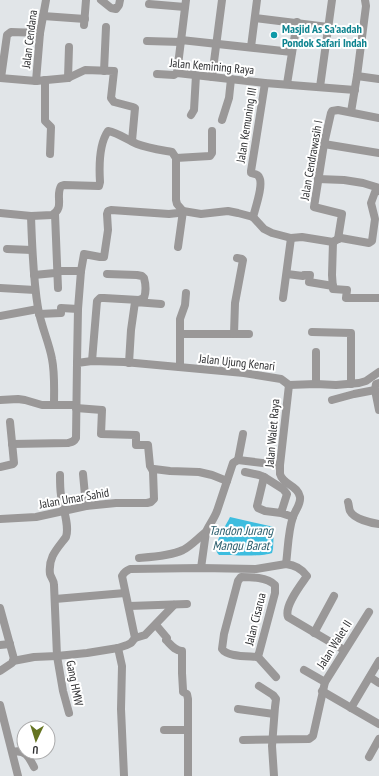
<svg xmlns="http://www.w3.org/2000/svg" width="379" height="776" viewBox="0 0 379 776" font-family="'PT Sans Narrow',sans-serif">
  <style>
    .water { fill: #3dbddf }
    .lines { fill: none; stroke-linecap: round; stroke-linejoin: round }
    .minor { stroke: #9a9898; stroke-width: 8 }
    .culture-dot { fill: #0f9aa8; stroke: #fff; stroke-width: 1.5 }
    .labels { text-anchor: middle; dominant-baseline: central; stroke-width: 4; stroke-linejoin: round; paint-order: stroke }
    .culture-label { font-size: 12px; font-weight: bold; fill: #0d838f; stroke: #fff; text-anchor: start }
    .street-label { font-size: 12px; fill: #2d2e30; stroke: #fff }
    .water-label { font-size: 13px; font-style: italic; fill: #2a5d6c; stroke: #fff }
  </style>
  <rect width="100%" height="100%" fill="#e1e5e8"/>
  <path class="water" d="M230 517 274 527 273 549 272 553C262 557 232 555 219 555 210 547 226 526 230 517Z"/>
  <g class="lines">
    <g class="minor">
      <polyline points="101,0 111,8 116,9 119,5 120,0"/>
      <polyline points="149,4 185,7"/>
      <polyline points="43,16 85,19"/>
      <polyline points="255,18 328,27"/>
      <polyline points="84,25 86,0"/>
      <polyline points="181,40 292,52"/>
      <polyline points="147,41 181,42"/>
      <polyline points="251,47 257,0"/>
      <polyline points="104,71 106,27"/>
      <polyline points="177,73 186,0"/>
      <polyline points="157,74 174,75 177,73 265,83 355,90"/>
      <polyline points="357,76 379,79"/>
      <polyline points="212,77 222,0"/>
      <polyline points="0,78 36,81 68,78 85,70 114,71 111,98 114,102 133,107 135,108 132,141"/>
      <polyline points="1,78 7,35 11,32 40,33"/>
      <polyline points="68,78 69,47"/>
      <polyline points="45,80 45,121 51,127 50,154"/>
      <polyline points="36,81 40,33 46,0"/>
      <polyline points="287,84 297,22"/>
      <polyline points="320,87 332,0"/>
      <polyline points="351,112 357,76 366,6 365,0"/>
      <polyline points="191,115 194,110 196,75"/>
      <polyline points="222,120 229,98 231,79"/>
      <polyline points="324,144 379,153"/>
      <polyline points="176,158 210,156 212,153 212,131"/>
      <polyline points="318,179 344,180 363,183 379,188"/>
      <path d="M0 213 31 216 52 215C65 208 55 196 61 186L64 185 99 186 100 182C99 166 99 144 108 131 119 133 127 140 137 144 147 148 161 150 172 152L176 158V200L177 204 183 211 178 213 169 214 111 210 108 211 107 214 108 230 104 257H100L84 254 81 271H61L55 273 34 275"/>
      <polyline points="55,214 58,288"/>
      <path d="M31 216C32 247 33 278 38 308 41 326 49 342 52 359 55 374 54 390 54 405"/>
      <path d="M253 217C255 209 264 184 259 177 258 174 254 174 251 173V171L256 140 265 83"/>
      <polyline points="338,239 342,214 314,207 324,144 331,113 332,111 338,110 379,118"/>
      <polyline points="333,242 332,275 333,289 347,290 346,298 379,298"/>
      <polyline points="178,247 183,211 201,214 228,211 238,213 253,217 264,229 272,233 291,238 302,237 333,242 338,239 341,238 369,243 372,241 375,219 371,203 375,192 379,191"/>
      <polyline points="7,249 32,250"/>
      <polyline points="287,274 303,276 304,275 310,275 309,282 333,286"/>
      <polyline points="0,288 35,290"/>
      <polyline points="283,298 291,238"/>
      <polyline points="39,314 61,313 61,308 78,309"/>
      <polyline points="0,316 38,309"/>
      <polyline points="312,332 351,333 351,384"/>
      <polyline points="180,334 249,334"/>
      <polyline points="234,334 235,303 243,260 242,259 237,258"/>
      <polyline points="316,352 316,384"/>
      <path d="M92 361 97 301 100 298H104L139 300 144 298C146 292 146 285 144 278L142 276 137 275 107 274"/>
      <polyline points="77,363 78,309 81,271"/>
      <polyline points="129,363 131,330 135,302 161,304"/>
      <polyline points="180,367 180,319 185,305 186,293"/>
      <polyline points="379,383 376,384 375,390 379,410"/>
      <polyline points="289,385 316,384 336,385 359,383 366,381 379,372"/>
      <polyline points="0,400 18,399 25,400 42,405 76,405"/>
      <polyline points="332,400 354,394 375,390"/>
      <path d="M12 444 68 443C72 442 74 442 76 438L77 363 92 361 124 362 244 373 281 379 289 385"/>
      <polyline points="238,460 243,434"/>
      <polyline points="0,467 13,464 14,463 10,422"/>
      <polyline points="153,471 154,469 170,471 199,472 212,475 227,481"/>
      <polyline points="245,472 259,475 264,477"/>
      <polyline points="83,474 86,506"/>
      <path d="M60 475C60 482 60 489 61 495 62 507 70 525 66 537 57 549 48 557 50 574 51 578 54 580 54 585L57 656 63 691 69 713"/>
      <path d="M348 502C349 505 349 509 350 511 354 519 371 523 379 524"/>
      <polyline points="281,513 287,494 283,489 264,477 257,506 258,508 265,511 281,513 293,517"/>
      <polyline points="0,519 36,517 86,506 116,503 147,503 151,502 154,499 153,471 150,466 148,445 136,445 136,435 101,434 102,410 76,408"/>
      <path d="M139 558C152 557 170 556 183 550 191 546 198 538 206 532"/>
      <path d="M286 564C288 549 288 531 293 517 295 510 301 505 300 497 298 485 283 485 280 474 280 471 280 468 280 465L289 385"/>
      <path d="M201 568 206 532C209 525 214 519 217 511L233 463 238 460 280 465"/>
      <polyline points="55,599 125,593"/>
      <polyline points="129,606 187,604"/>
      <polyline points="0,608 14,659 12,663 0,671"/>
      <path d="M156 625 167 638 166 640C171 645 175 651 182 651V673L183 690V692L187 694 188 699V776"/>
      <polyline points="314,633 334,596"/>
      <polyline points="135,638 145,635 174,605"/>
      <polyline points="0,645 10,644"/>
      <polyline points="118,648 122,666 121,709 124,776"/>
      <path d="M258 657 275 593V585C267 577 251 577 241 577L238 581 224 634 222 649C227 657 248 656 258 657L276 677"/>
      <path d="M13 661 34 657 57 656 87 653 118 648 127 645 131 643 135 638 122 576C124 572 126 571 130 569L201 568 256 569 286 564C295 565 302 569 307 576 300 586 284 606 288 617L344 650"/>
      <polyline points="304,670 325,682"/>
      <polyline points="370,677 379,683"/>
      <polyline points="259,686 273,695 276,699 275,707 272,746 274,776"/>
      <polyline points="322,691 379,724"/>
      <polyline points="0,705 18,776"/>
      <polyline points="351,708 379,661"/>
      <polyline points="238,709 274,714"/>
      <polyline points="164,730 187,730"/>
      <polyline points="243,740 309,739 313,736 325,682 369,612"/>
      <path d="M13 752C25 749 29 757 34 767"/>
      <polyline points="369,757 379,739"/>
    </g>
  </g>
  <circle class="culture-dot" cx="274" cy="35" r="4"/>
  <g class="labels">
    <g class="culture-label">
      <text x="282" y="28">Masjid As Sa'aadah<tspan x="282" dy="14">Pondok Safari Indah</tspan></text>
    </g>
    <g class="street-label">
      <text transform="translate(29 39) rotate(-83)">Jalan Cendana</text>
      <text transform="translate(212 66) rotate(5)">Jalan Kemining Raya</text>
      <text transform="translate(246 125) rotate(-81)">Jalan Kemuning III</text>
      <text transform="translate(311 160) rotate(-80)">Jalan Cendrawasih I</text>
      <text transform="translate(237 362) rotate(6)">Jalan Ujung Kenari</text>
      <text transform="translate(272 433) rotate(-85)">Jalan Walet Raya</text>
      <text transform="translate(74 498) rotate(-10)">Jalan Umar Sahid</text>
      <text transform="translate(255 619) rotate(-76)">Jalan Cisarua</text>
      <text transform="translate(334 644) rotate(-58)">Jalan Walet II</text>
      <text transform="translate(75 683) rotate(79)">Gang HMW</text>
    </g>
    <g class="water-label">
      <text x="241" y="530">Tandon Jurang<tspan x="241" dy="15">Mangu Barat</tspan></text>
    </g>
  </g>
  <g transform="translate(36 740) rotate(184)"><circle r="19" fill="#ffffff" stroke="#ababac"/>
  <path d="M0-3L7 15L0 10L-7 15Z" fill="#657421"/>
  <text y="-6" font-size="11" font-weight="bold" text-anchor="middle" fill="#2d2e30">U</text>
  </g>
</svg>
